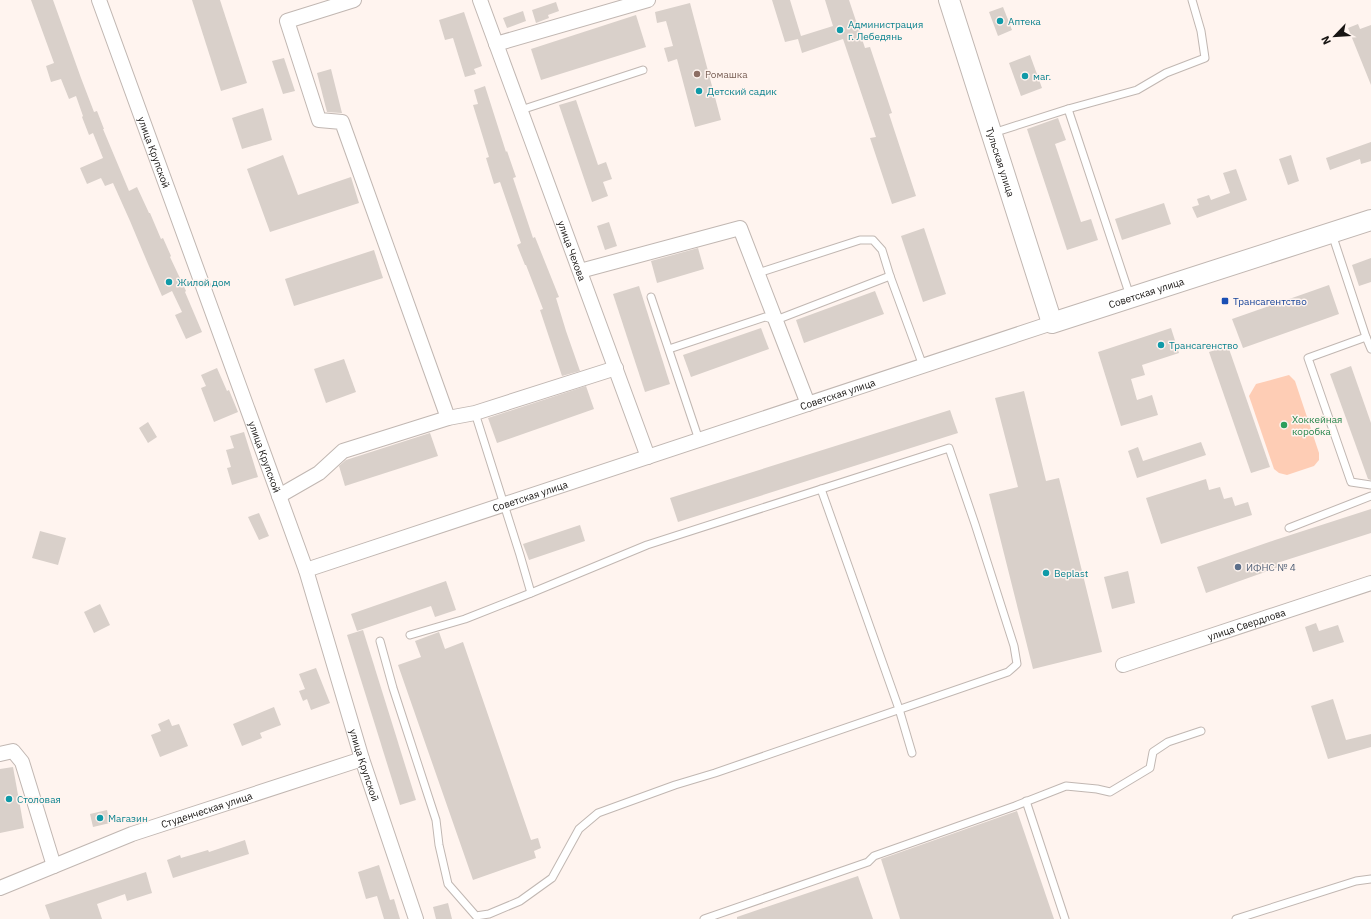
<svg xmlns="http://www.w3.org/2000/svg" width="1371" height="919" viewBox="0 0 1371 919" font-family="'IBM Plex Sans',sans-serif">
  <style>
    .green { fill: #fecdb5 }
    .building { fill: #d9d0ca }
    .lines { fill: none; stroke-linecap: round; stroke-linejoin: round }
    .service-casing { stroke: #c1b7b2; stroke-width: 9 }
    .minor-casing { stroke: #c1b7b2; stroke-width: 16 }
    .secondary-casing { stroke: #c1b7b2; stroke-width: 22 }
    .service { stroke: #fff; stroke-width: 7 }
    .minor { stroke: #fff; stroke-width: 14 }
    .secondary { stroke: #fff; stroke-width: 20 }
    .culture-dot { fill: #0f9aa8; stroke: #fff4ef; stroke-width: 1.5 }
    .education-dot { fill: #8d6e63; stroke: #fff4ef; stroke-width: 1.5 }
    .transit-dot { fill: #1a4fb4; stroke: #fff4ef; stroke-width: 1.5 }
    .leisure-dot { fill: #2e9e5b; stroke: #fff4ef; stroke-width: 1.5 }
    .service-dot { fill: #5c6f8a; stroke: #fff4ef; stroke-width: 1.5 }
    .labels { text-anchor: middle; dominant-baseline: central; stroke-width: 3; stroke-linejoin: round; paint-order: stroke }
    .culture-label { font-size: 10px; fill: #0d838f; stroke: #fff4ef; text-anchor: start }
    .education-label { font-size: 10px; fill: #785e54; stroke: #fff4ef; text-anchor: start }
    .street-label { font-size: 10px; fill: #181513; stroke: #fff4ef }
    .transit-label { font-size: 10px; fill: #164399; stroke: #fff4ef; text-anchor: start }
    .leisure-label { font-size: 10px; fill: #27864d; stroke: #fff4ef; text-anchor: start }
    .service-label { font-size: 10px; fill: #4e5e75; stroke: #fff4ef; text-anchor: start }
  </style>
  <rect width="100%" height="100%" fill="#fff4ef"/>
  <polygon class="green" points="1289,375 1295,381 1319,453 1319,460 1314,466 1287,475 1279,473 1274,469 1249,396 1256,384"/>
  <g class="building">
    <polygon points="31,0 53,0 81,78 94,112 97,111 104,129 103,129 129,191 137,187 149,213 150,213 161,239 163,238 171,256 170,257 186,291 185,292 202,332 186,339 175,315 182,312 172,291 162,296 148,264 130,221 113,183 105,186 101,178 87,184 80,168 103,158 93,133 89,135 82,117 83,116 76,96 69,99 61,79 51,82 46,66 54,63"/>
    <polygon points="192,0 220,0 247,83 221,91"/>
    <polygon points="772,0 790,0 801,36 833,26 825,0 849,0 865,48 870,47 892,113 889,114 916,196 892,204 870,138 876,137 843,39 802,53 798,39 785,42"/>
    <polygon points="556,2 559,11 548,15 549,18 536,23 532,10"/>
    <polygon points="690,3 721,120 695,127 677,59 668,62 664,48 673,46 666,21 657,23 655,12"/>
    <polygon points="1003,7 1012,30 998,36 989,12"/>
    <polygon points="523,11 526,21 507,28 503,18"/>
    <polygon points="464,12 482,66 474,69 476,74 465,77 453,38 445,40 439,20"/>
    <polygon points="636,15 646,47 541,80 531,49"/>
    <polygon points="1358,24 1360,29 1371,25 1371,85 1348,28"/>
    <polygon points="1030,55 1042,88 1021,96 1009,63"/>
    <polygon points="284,58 295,91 283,94 272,61"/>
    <polygon points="331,69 342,113 341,113 327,112 317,73"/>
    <polygon points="485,86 506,152 507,151 516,177 513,178 533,238 535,237 559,297 556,298 566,331 580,371 562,376 540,310 543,309 526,265 525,265 517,245 521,243 500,182 494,184 486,158 489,157 473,105 478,104 474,90"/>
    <polygon points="576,100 598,165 606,162 612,179 603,182 608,196 592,202 559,105"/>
    <polygon points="263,108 272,140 242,149 232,118"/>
    <polygon points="1058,118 1066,140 1055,144 1081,222 1091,219 1098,240 1067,250 1027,129"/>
    <polygon points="1371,142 1371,161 1361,164 1360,159 1330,170 1326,158"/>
    <polygon points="283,155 298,195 351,177 359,203 270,232 247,169"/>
    <polygon points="1291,155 1299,181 1288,185 1279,159"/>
    <polygon points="1236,169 1247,200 1197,218 1192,207 1199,205 1197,199 1209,195 1211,200 1230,193 1223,173"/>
    <polygon points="1164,203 1171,224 1122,240 1115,219"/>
    <polygon points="609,222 617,246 605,250 597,226"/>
    <polygon points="924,228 946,294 923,302 901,236"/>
    <polygon points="698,248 704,269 657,283 651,261"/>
    <polygon points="374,250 383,278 294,306 285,279"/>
    <polygon points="1371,258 1371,282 1359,286 1352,265"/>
    <polygon points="1329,285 1339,314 1243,348 1232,319"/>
    <polygon points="639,286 670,384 645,392 613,294"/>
    <polygon points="875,291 884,314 804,343 796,320"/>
    <polygon points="761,328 769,349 691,377 683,355"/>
    <polygon points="1171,328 1179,353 1142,365 1145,375 1131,379 1137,400 1152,395 1158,415 1121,426 1098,352"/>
    <polygon points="1228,346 1270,467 1251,473 1209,352"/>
    <polygon points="344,359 356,392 326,403 314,369"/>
    <polygon points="1351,366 1371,423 1371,480 1368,479 1330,374"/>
    <polygon points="217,368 227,391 229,390 238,412 214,422 201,388 206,386 201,375"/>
    <polygon points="586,386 594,409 497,443 488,418"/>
    <polygon points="1024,391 1046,481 1059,478 1102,652 1033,669 989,494 1018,487 995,398"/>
    <polygon points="950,410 958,433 678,522 670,498"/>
    <polygon points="148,422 157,437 148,443 139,428"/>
    <polygon points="244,432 258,477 232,485 227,468 231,467 226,450 234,448 230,436"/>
    <polygon points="430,433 438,456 345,486 339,466 346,460"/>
    <polygon points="1201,442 1206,455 1137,478 1128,451 1138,447 1143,461"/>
    <polygon points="1206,479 1209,490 1220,487 1224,499 1232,497 1235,506 1248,502 1252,515 1161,544 1146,498"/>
    <polygon points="1371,509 1371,533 1277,563 1279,567 1206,593 1197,567 1275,540"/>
    <polygon points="259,513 269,536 259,540 248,517"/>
    <polygon points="580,525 585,541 529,560 523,544"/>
    <polygon points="40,531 66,538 58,565 32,558"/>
    <polygon points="1128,571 1135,603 1112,609 1104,577"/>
    <polygon points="446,581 456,610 435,617 431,606 357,631 351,614"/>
    <polygon points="100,604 110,625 94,633 84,612"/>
    <polygon points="1316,623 1319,631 1338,625 1344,642 1313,652 1305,627"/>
    <polygon points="363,630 416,800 400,805 347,635"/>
    <polygon points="439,632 445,649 463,642 531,840 538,838 541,848 534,851 536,858 473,880 398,665 421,657 415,641"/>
    <polygon points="316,668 330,703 311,710 307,699 303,701 299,691 305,689 299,674"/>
    <polygon points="1333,699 1346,740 1371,734 1371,747 1328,759 1311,706"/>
    <polygon points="274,707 281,725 260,733 262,738 242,746 233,724"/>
    <polygon points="169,719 172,726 179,724 188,746 160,757 151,735 161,731 158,724"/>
    <polygon points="13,767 24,828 0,833 0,769"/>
    <polygon points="107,810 110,823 93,827 90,814"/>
    <polygon points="1017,811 1054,919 900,919 881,859"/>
    <polygon points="245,840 249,854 173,878 167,860 180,855 181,858 208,850 209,852"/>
    <polygon points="379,865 390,900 394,899 400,919 384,919 377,896 366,899 358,872"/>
    <polygon points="146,872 152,893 127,901 125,894 97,904 102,919 50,919 45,905"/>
    <polygon points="858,876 873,919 737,919 737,917"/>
    <polygon points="448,903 452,919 436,919 433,907"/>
  </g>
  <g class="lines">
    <g class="service-casing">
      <g id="service">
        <polyline points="1068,109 1137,90 1166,73 1205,58 1201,31 1192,0"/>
        <polyline points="521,110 643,70"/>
        <polyline points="993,133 1068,109 1130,296"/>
        <polyline points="1332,234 1366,337 1308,358 1351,482 1371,485"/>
        <polyline points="758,273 860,240 873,240 882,250 890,276 923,366"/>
        <polyline points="651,297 699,440"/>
        <polyline points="1366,337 1371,349"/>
        <polyline points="669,349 765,317 776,320 890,276"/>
        <polyline points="475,413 520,555 531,593"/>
        <polyline points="821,489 899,709 912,753"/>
        <polyline points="1289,528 1371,496"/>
        <polyline points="380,641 393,688 436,820 439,845 448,884 476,916 489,914 520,901 552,878 579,829 598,813 675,785 715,773 1008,672 1017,664 1014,646 975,524 949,448 647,545 531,593 465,619 410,635"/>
        <polyline points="1026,801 1065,919"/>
        <polyline points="704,919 868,862 874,856 1015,806 1066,786 1097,789 1110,792 1150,768 1153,752 1168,742 1201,731"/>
        <polyline points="1236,919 1356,881 1371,879"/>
      </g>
    </g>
    <g class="minor-casing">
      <g id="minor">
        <path id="s1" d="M99 0 306 570 362 759 416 919"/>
        <polyline points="354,0 287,21 319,120 342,122 448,418"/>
        <path id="s2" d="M480 0 648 457"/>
        <polyline points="496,44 648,0"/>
        <polyline points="580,271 740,228 808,404"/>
        <polyline points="279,496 319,473 343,451 448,418 475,413 616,368"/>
        <path id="s3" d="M306 570 1052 323"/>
        <path id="s4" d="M1123 665 1371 583"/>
        <polyline points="0,754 13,751 22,762 54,866"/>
        <path id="s5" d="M0 888 132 834 362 759"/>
      </g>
    </g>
    <g class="secondary-casing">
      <g id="secondary">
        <path id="s6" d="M949 0 1052 323 1371 220"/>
      </g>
    </g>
    <use href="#service" class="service"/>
    <use href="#minor" class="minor"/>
    <use href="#secondary" class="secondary"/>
  </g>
  <g class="culture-dot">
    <circle cx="1000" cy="21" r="4"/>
    <circle cx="840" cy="30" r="4"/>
    <circle cx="1025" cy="76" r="4"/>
    <circle cx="699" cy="91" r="4"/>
    <circle cx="169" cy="282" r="4"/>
    <circle cx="1161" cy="345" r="4"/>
    <circle cx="1046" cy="573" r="4"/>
    <circle cx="9" cy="799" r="4"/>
    <circle cx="100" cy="818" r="4"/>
  </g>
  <circle class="education-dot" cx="697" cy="74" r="4"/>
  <rect class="transit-dot" x="1221" y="297" width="8" height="8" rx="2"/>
  <circle class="leisure-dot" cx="1284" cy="425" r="4"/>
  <circle class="service-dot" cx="1238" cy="567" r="4"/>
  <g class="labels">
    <g class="culture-label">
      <text x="1008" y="21">Аптека</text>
      <text x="848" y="24">Администрация<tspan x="848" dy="12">г. Лебедянь</tspan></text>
      <text x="1033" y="76">маг.</text>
      <text x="707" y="91">Детский садик</text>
      <text x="177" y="282">Жилой дом</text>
      <text x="1169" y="345">Трансагенство</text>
      <text x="1054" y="573">Beplast</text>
      <text x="17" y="799">Столовая</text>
      <text x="108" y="818">Магазин</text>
    </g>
    <g class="education-label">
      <text x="705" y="74">Ромашка</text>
    </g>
    <g class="street-label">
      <text stroke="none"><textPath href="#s1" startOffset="162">улица Крупской</textPath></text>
      <text stroke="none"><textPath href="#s6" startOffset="170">Тульская улица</textPath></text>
      <text stroke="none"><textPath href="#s2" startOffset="267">улица Чехова</textPath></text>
      <text stroke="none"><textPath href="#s6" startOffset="438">Советская улица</textPath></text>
      <text stroke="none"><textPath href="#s3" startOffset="560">Советская улица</textPath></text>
      <text stroke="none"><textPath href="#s1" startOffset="486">улица Крупской</textPath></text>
      <text stroke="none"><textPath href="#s3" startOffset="236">Советская улица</textPath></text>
      <text stroke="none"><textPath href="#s4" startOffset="130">улица Свердлова</textPath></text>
      <text stroke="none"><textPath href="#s1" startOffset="810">улица Крупской</textPath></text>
      <text stroke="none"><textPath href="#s5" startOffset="221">Студенческая улица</textPath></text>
    </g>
    <g class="transit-label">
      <text x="1233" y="301">Трансагентство</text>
    </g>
    <g class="leisure-label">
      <text x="1292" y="419">Хоккейная<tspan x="1292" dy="12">коробка</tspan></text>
    </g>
    <g class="service-label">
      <text x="1246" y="567">ИФНС № 4</text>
    </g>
  </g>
  <g transform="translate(1335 36) rotate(245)" stroke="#fff4ef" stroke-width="3" paint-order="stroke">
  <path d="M0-3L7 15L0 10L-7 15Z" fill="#181513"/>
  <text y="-6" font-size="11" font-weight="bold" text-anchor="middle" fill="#181513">N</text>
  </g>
</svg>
